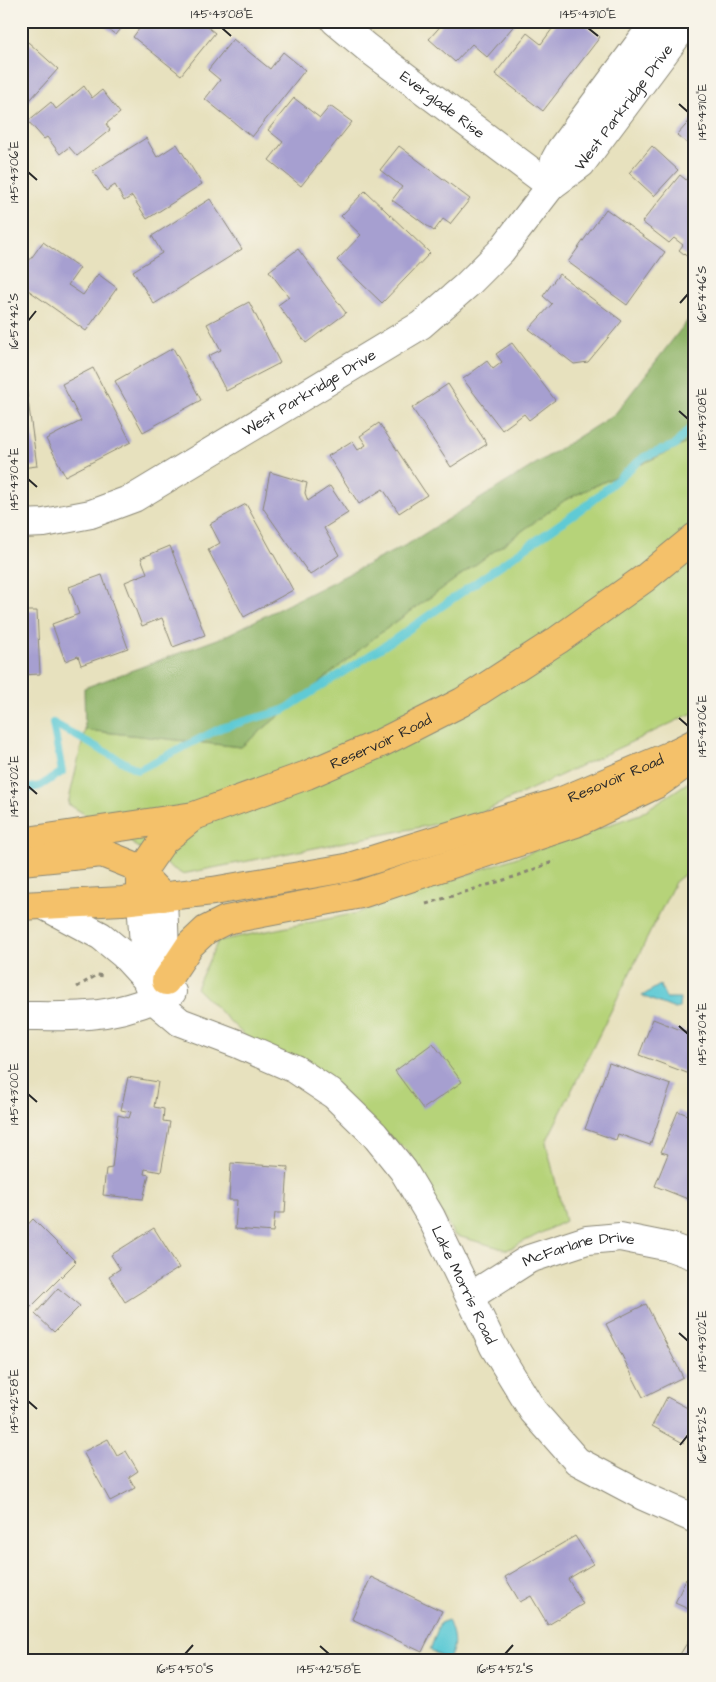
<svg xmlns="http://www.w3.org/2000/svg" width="716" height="1682" viewBox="0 0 716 1682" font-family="'Architects Daughter',sans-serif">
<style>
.green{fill:#b6d379;stroke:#707f52}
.forest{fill:#90b569;stroke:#5e704a}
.water{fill:#5ecad5;stroke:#447a80}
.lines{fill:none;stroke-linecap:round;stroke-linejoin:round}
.stream{stroke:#5ecad5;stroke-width:8}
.building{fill:#a69fd0}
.minor-casing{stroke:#898674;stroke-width:30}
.major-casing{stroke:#898674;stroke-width:30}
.path{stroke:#898674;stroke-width:3;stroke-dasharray:4 4;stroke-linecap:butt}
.minor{stroke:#fff;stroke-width:28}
.major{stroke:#f4c16a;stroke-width:28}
.ticks{fill:none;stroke:#2b2b2b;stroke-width:2}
.labels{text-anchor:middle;stroke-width:4.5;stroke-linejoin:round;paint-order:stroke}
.street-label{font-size:15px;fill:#2b2b2b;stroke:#f7f3e8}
.neatline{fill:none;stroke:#2b2b2b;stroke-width:2}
.ticks-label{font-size:12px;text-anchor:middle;fill:#2b2b2b}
</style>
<rect width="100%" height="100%" fill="#f7f3e8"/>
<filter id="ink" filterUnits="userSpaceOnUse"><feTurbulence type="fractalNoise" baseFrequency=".02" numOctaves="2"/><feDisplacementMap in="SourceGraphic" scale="10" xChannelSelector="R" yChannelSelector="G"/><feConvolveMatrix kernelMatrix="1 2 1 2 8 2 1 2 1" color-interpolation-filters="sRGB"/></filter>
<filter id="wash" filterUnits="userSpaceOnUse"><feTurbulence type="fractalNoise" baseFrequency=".0096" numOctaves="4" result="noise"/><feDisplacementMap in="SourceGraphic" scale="20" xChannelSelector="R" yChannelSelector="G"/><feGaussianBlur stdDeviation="1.12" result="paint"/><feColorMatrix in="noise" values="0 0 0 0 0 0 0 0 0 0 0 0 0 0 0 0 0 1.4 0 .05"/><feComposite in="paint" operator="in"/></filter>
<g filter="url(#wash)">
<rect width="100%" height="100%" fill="#e7e1be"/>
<path class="green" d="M695,439v273l-223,105 -290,57 -114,-70 17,-74 156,17 134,-110 190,-137z
M695,778v88l-20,16 -129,260 19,79 -58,29 -53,-15 -46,-84 -95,-76 -65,-36 -52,-51 22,-47 139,-28 283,-99z"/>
<path class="forest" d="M695,311v128l-130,61 -190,137 -134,110 -156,-17 -1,-42 139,-51 185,-93 207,-130z"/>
<path class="water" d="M660,985l6,13h14l-1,10 -4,1 -33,-13z
M448,1620c6,14 9,27 0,40l-18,-10 10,-27z"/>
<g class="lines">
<path class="stream" d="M53,723l85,47 83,-42 63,-18 111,-71 192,-134 57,-48 31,-12 20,-22
M21,790l19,-4 22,-14 -9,-49"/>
</g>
<g id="blocks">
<path class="building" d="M97,21h30l-11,14z
M145,21h38l5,4 3,-4h9l15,12 -34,42 -48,-38z
M445,21h73l-31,36 -15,-13 -17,18 -26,-23z
M558,21h6l5,4 3,-4h8l20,16 -57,74 -48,-37 32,-41 14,11z
M233,39l37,30 13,-17 22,18 -53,67 -47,-38 15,-19 -12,-10z
M28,42l30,27 -37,41v-60z
M84,86l8,12 10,-8 18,23 -14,11 4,6 -33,26 -8,-9 -9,7 -13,-17 -3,2 -16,-18 23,-19 5,7z
M294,98l26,20 10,-12 22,16 -51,64 -32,-26 14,-18 -15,-12z
M695,115v35l-18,-15z
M146,138l11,19 20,-13 25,40 -55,35 -15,-23 -8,5 -9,-16 -9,6 -13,-20z
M399,146l71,53 -20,25 -7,-5 -9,12 -42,-31 10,-13 -22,-17z
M652,146l26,24 -24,26 -25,-23z
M680,175l15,12v76l-16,-13 4,-5 -9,-7 -5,5 -27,-21z
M365,191l65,62 -48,50 -45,-43 24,-25 -20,-19z
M210,199l32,50 -88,55 -21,-33 29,-18 -10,-17z
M606,209l59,43 -38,53 -59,-43z
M43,242l37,26 -12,17 15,10 15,-21 19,14 -31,43 -65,-46v-13z
M298,249l48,64 -40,30 -28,-38 11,-8 -20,-26z
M559,274l63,47 -34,41 -14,2 -45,-35 23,-25 -9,-8z
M249,302l31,61 -54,28 -18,-35 13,-6 -14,-26z
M512,343l43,57 -26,20 -5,-6 -22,16 -39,-51 24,-18 6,8 9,-7 -6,-8z
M173,348l28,52 -58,32 -28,-51z
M93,368l38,74 -66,34 -19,-37 35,-18 -19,-37z
M448,384l39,60 -36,23 -39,-59z
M21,386h5l11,80 -16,2z
M379,423l48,72 -28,18 -16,-24 -24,15 -31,-48 24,-15 6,9 8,-5 -6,-9z
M270,472l37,11 -2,10 3,8 22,-15 18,27 -24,15 15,27 -29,20 -47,-67z
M246,504l47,86 -49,27 -36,-67 12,-7 -10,-19z
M170,546l35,89 -32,12 -11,-29 -20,8 -17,-44 22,-9 -6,-15z
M102,575l26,73 -47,17 -3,-9 -13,5 -13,-37 27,-10 -10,-27z
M21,611h16l3,63 -19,1z
M653,1019l38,15 4,-10v52l-56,-21z
M433,1043l29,39 -39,27 -28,-38z
M609,1063l62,22 -21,60 -32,-11 -2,6 -31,-11z
M128,1077l30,5 -4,25 10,2 -1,12 7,1 -9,50 -16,-3 -1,5 5,1 -6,24 -40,-4 3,-26 6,-1 6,-53 11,3 2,-6 -10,-2z
M678,1111l17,7v78l-2,5 -38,-15 13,-32 -7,-2z
M231,1163l57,4 -3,46h-10l-2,19 -38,-3 2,-29h-8z
M33,1219l43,43 -55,55v-85z
M154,1228l25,40 -54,34 -16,-26 11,-7 -9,-14z
M58,1288l22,18 -26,26 -19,-18z
M646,1304l37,73 -40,20 -37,-73z
M667,1397l28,15v9l-12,22 -31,-17z
M108,1439l9,17 9,-5 12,20 -9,6 6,11 -25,13 -27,-49z
M575,1536l18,28 -25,15 15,25 -35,21 -17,-29 -11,6 -15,-25z
M371,1577l71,34 -20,41 -70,-33z
M686,1579l9,4v29l-20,-9z
M695,1630v31h-19z"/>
</g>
</g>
<g filter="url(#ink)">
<use href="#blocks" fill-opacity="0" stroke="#898674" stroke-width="1"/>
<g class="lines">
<defs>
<g id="minor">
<path id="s1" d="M335,21l31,26 185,139"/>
<path d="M551,186l4,-26 6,-11 95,-128"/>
<path id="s2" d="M21,524l23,-1 47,-9 43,-16 287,-173 46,-40 34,-34 50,-65 30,-22 107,-143"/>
<path d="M163,897l3,84 6,11"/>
<path id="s3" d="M141,899l5,80 8,21 26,22 58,22 57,25 39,26 40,39 29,36 28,47 63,130 39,64 44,50 66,35 52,23"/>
<path d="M43,905l58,31 23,19 22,24"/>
<path d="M21,1016c22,0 45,1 67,-1 28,-2 57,-11 82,-23"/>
<path id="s4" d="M471,1296l58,-37 58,-19 33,-3 50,10 25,9"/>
</g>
<g id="major">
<path id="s5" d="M21,842l173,-26 113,-41 74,-32 81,-41 96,-62 87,-62 50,-41"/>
<path d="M21,861l81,-8 30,12 31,32"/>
<path d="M141,890v-17l22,-32 30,-24"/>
<path id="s6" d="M21,906l101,-5 91,-10 133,-23 216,-67 109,-46 24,-12"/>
<path d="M166,981l24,-36 16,-15 20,-10 135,-26 215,-71 81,-39 35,-25"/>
</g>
</defs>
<use href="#minor" class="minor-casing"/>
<use href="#major" class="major-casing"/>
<path class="path" d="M426,904l91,-28 38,-15
M77,987l20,-12 7,1"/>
<use href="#minor" class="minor"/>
<use href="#major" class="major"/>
</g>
</g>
<path class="ticks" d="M222,28l9,8M588,28l10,8M679,104l9,8M28,172l9,8M680,303l8,-9M28,321l8,-10M679,411l9,8M28,479l9,8M679,718l9,8M28,786l9,8M679,1026l9,8M28,1094l9,8M679,1333l9,8M28,1401l9,8M680,1445l8,-10M320,1646l9,8M185,1654l8,-9M505,1654l8,-9"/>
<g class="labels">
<g class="street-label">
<text dy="5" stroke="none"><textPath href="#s1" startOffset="136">Everglade Rise</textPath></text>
<text dy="5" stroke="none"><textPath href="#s2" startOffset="751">West Parkridge Drive</textPath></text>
<text dy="5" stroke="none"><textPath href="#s2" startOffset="321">West Parkridge Drive</textPath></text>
<text dy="5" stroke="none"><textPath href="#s5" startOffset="376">Reservoir Road</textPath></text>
<text dy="5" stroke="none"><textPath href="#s6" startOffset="612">Resovoir Road</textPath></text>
<text dy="5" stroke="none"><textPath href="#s4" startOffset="120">McFarlane Drive</textPath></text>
<text dy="5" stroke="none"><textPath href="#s3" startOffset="540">Lake Morris Road</textPath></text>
</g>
</g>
<rect width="716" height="1682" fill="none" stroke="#f7f3e8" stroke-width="55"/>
<rect x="28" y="28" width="660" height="1626" class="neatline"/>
<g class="ticks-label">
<text x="222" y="18">145°43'08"E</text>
<text x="588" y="18">145°43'10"E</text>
<text transform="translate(702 112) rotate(-90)" y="4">145°43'10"E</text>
<text transform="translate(14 172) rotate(-90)" y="4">145°43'06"E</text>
<text transform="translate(702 294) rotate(-90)" y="4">16°54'46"S</text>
<text transform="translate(14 321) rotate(-90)" y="4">16°54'42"S</text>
<text transform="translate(702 419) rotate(-90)" y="4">145°43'08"E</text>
<text transform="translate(14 479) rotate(-90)" y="4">145°43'04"E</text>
<text transform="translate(702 726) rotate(-90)" y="4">145°43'06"E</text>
<text transform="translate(14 786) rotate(-90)" y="4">145°43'02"E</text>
<text transform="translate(702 1034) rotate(-90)" y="4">145°43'04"E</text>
<text transform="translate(14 1094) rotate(-90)" y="4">145°43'00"E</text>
<text transform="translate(702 1341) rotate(-90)" y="4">145°43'02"E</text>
<text transform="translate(14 1401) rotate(-90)" y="4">145°42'58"E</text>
<text transform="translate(702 1435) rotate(-90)" y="4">16°54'52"S</text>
<text x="185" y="1673">16°54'50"S</text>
<text x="329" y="1673">145°42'58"E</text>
<text x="505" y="1673">16°54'52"S</text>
</g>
</svg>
